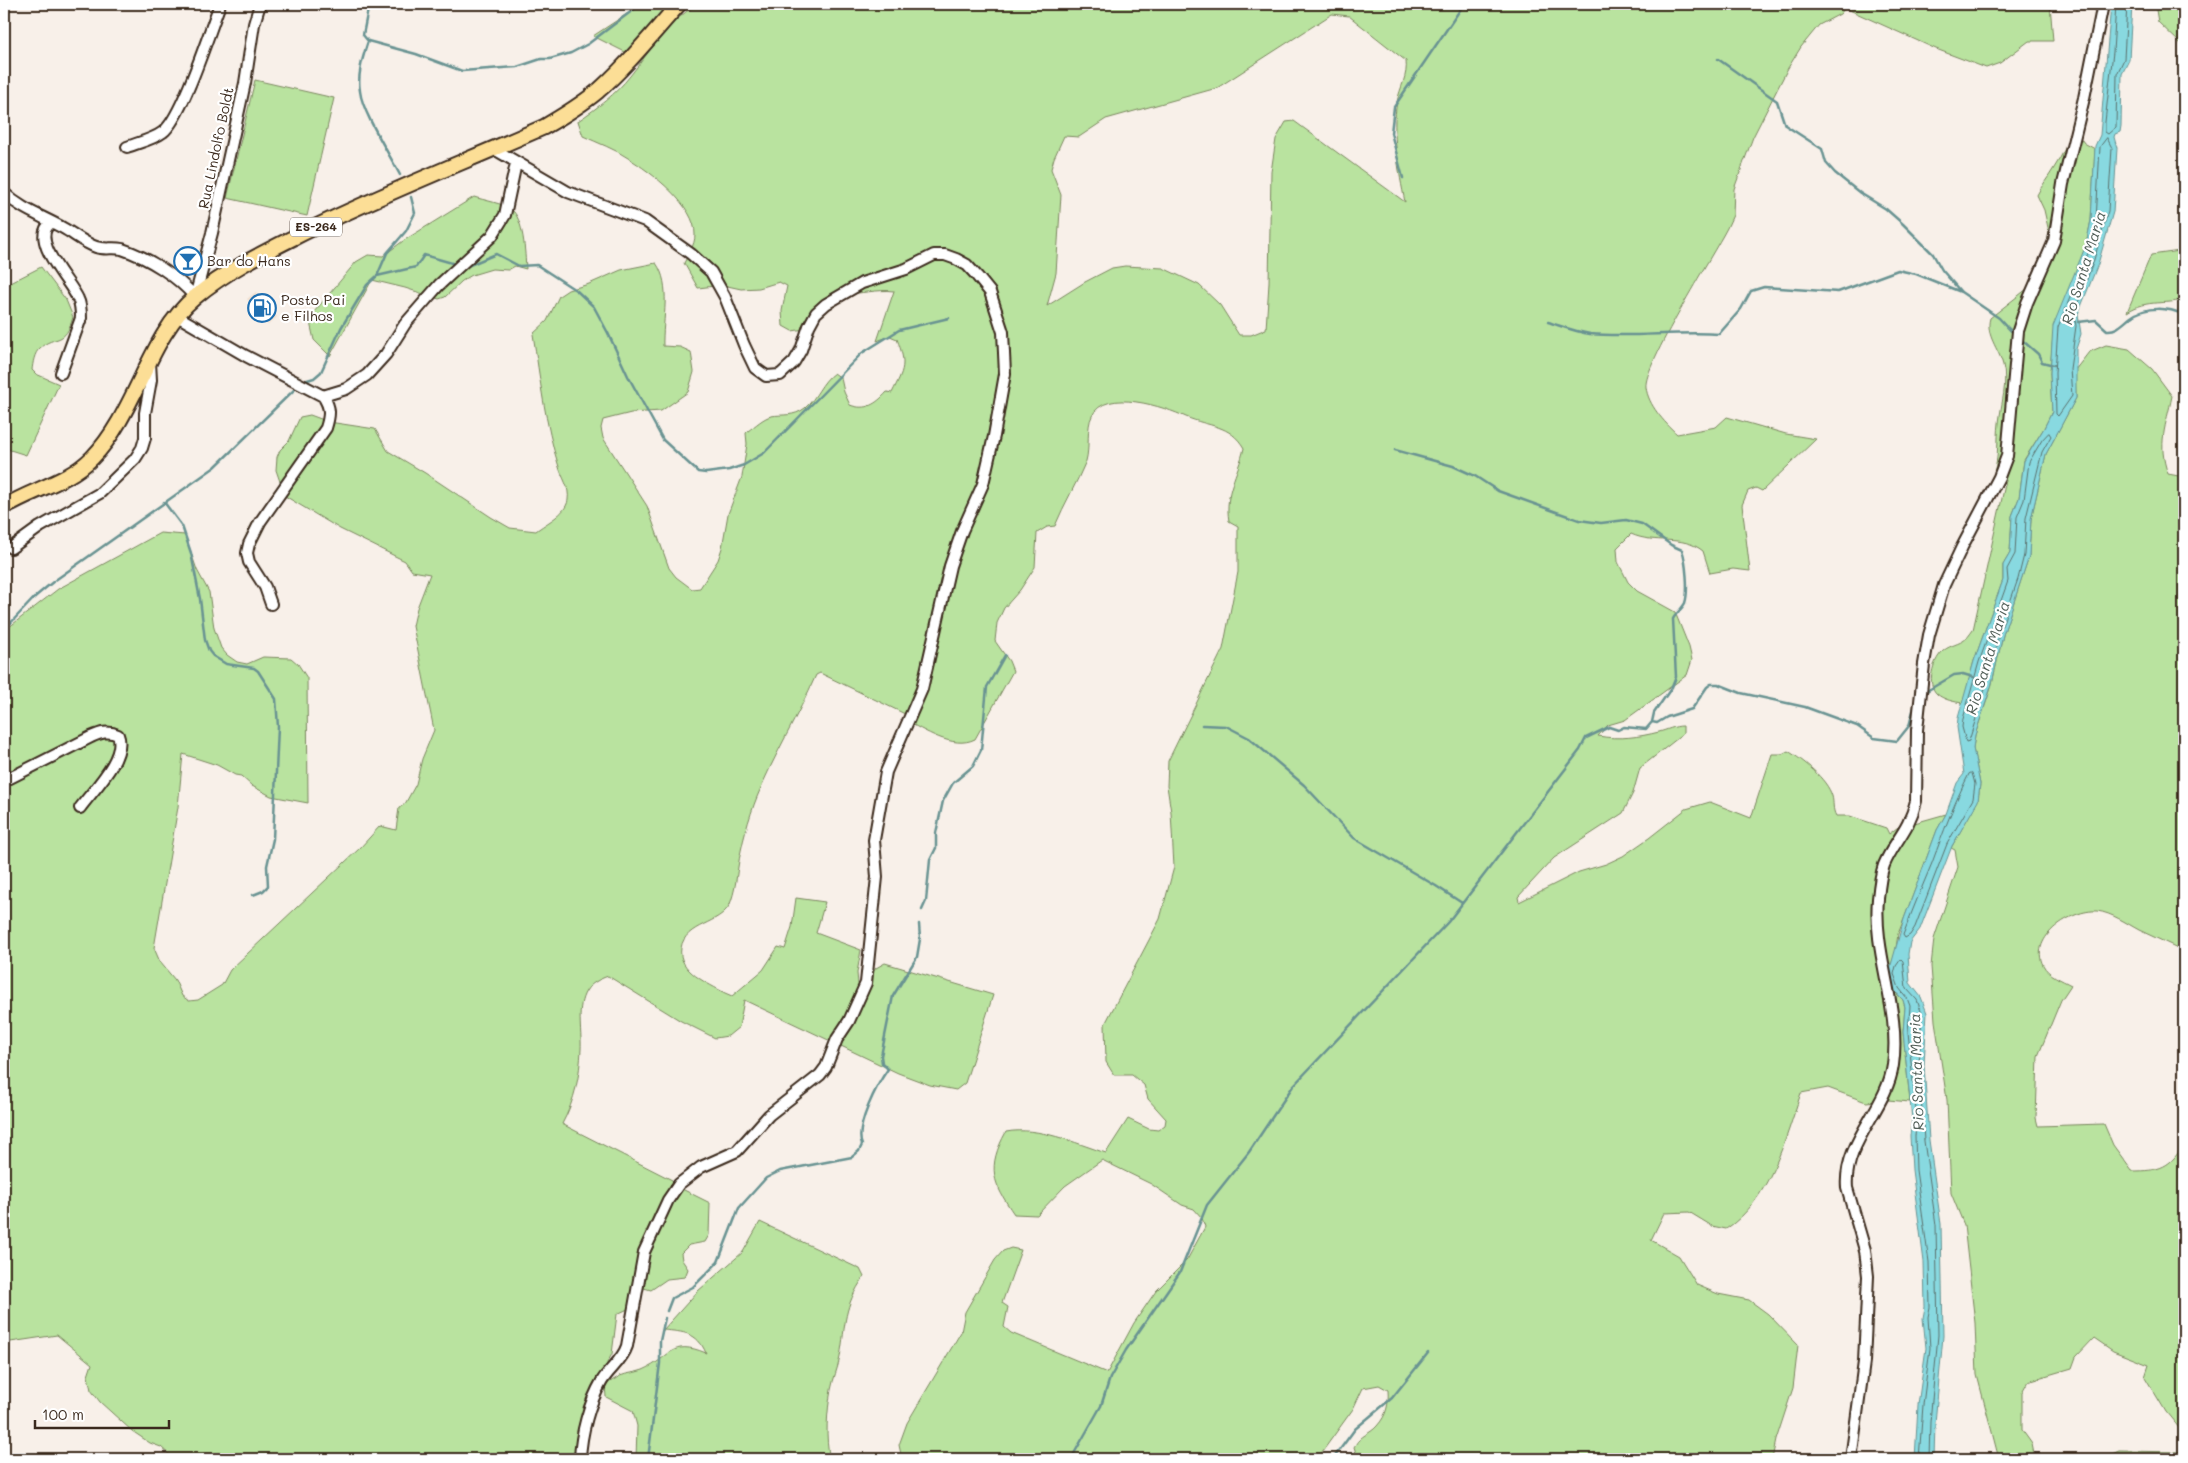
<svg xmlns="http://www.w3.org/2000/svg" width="2188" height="1463" viewBox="0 0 2188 1463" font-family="Mali,sans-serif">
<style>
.built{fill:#f0dece}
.green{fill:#b9e39f;stroke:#7a865e;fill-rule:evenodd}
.water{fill:#88d9e0;stroke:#699392}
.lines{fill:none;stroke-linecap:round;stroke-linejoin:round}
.shore{stroke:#5a706c;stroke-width:1}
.stream{stroke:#699392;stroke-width:2.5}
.minor-casing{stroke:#3b2a1e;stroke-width:14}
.major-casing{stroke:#3b2a1e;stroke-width:18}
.minor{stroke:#fff;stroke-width:10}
.major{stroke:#fcde96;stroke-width:14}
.labels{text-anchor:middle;stroke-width:4.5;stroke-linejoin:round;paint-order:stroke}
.shield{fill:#fff;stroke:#766a62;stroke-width:1}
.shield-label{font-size:12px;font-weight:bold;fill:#3b2a1e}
.street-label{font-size:14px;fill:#3b2a1e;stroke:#fff}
.poi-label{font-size:14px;fill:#3b2a1e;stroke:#fff;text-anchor:start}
.water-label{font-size:15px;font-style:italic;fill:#525f58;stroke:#fff}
</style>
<rect width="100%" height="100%" fill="#f8f0e9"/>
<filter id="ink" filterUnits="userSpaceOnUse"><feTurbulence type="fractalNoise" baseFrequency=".02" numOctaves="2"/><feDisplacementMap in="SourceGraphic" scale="10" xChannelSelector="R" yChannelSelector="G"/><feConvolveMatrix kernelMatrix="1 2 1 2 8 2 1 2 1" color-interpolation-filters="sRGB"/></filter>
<g filter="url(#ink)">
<path class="built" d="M256,292l21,25 -9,8 -21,-26z"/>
<path class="green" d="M642,4h33l-46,50 -36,-18z
M698,4h1352l3,37h-24l-29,22 -14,5 -50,-19 -91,-41 -5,6 -21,11 -18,22 -13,21 -35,69 -19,52 -1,26 -6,13c-14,27 -84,138 -81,159 2,18 18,35 31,47l39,-7 11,-10 59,17 30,5 -54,52 -6,-3 -8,3 -6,14 8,66 -17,-2 -23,4 -7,-22c-21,-17 -48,-6 -72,-17l-14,14 1,14 10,20 9,9 38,21 14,35 3,13 -5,15 -62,45 -17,5 -10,11c21,4 41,1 61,-4 8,-2 15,-6 24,-6v8l-43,34 -7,25 -10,20 -69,45 -36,39 1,5 60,-30 27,-8 17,-8 26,-18 37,-29 24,-7 41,16 21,-64h10l6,-3c15,9 39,28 44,45 2,7 0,13 4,20h14l36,12 3,6 21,-16 1,6 35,-10 -9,16 -33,89 -6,15 -3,21 -4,9 5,29 7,7 2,7 -2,25 7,70 -22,-2 -22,2 -38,-14 -27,5c-16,47 -31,107 -75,136l-14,-3 -23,-14 -25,1 -13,27 28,16 18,29 21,9 31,6 19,14 30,31 -5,43 -17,52 -4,19h-414l-4,-12c7,-13 15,-12 23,-21 10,-11 12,-22 11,-36l-9,-5 -16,3 -10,21 -36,50h-415l-3,-14 8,-22 54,-91 4,-20 30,-52 8,-9 8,-3 10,2 -19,53 6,4 -4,20 7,6 96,40 27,-50 22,-32 31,-31 18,-33 -3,-9 -8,-9 -12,-4 -31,-21 -49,-24 -37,26 -28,29 -23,-1c-21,-31 -28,-46 -8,-82 32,-6 69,11 100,21l22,-34 21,10 9,1 7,-5 1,-6 -18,-20 -4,-14 -12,-10h-18l-8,-13 -1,-38 55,-105 14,-52 -3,-55 -4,-26 1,-25 55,-112 15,-77v-46l-9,-5c-5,-29 9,-46 15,-73 -14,-24 -35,-21 -58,-31 -21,-10 -81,-30 -94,-1 -6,11 -2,32 -6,45 -9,22 -22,43 -31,65l-8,1 -10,6 -2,34 -15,23 -16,18 -7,15 -2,18 14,20 4,10 -38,68c-22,11 -51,-9 -71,-19l1,-6 -85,-41 -4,2c-18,41 -42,80 -59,122 -8,20 -16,49 -19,70 -2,13 -3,24 -8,37 -10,21 -45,19 -49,44 -4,23 28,36 44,45l7,3 31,-26 15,-23 7,2 7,-22 4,-29 29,4 -9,31 45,17 -4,23 1,11 6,1 12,-17 9,-5 108,32 -28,88 -9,7 -26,-5 -32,-12 -154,-73 -5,27 -11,9 -13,2 -34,-17 -73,-45c-8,3 -17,7 -22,15 -10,16 -4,40 -5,58 -1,26 -6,51 -19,75l112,57 10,9 26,13 -1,32 -4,7 -16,3 -8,8 1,7 6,9 -3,8 -18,2 -16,11 -7,-2 -8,4 -8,17 -11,5 -5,40 -5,9 -1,21c4,-2 9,-5 14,-8 7,-3 15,-3 23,-6 28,-12 27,-32 63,-17 -9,-21 -22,-21 -43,-23l35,-39 45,-39 17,-30 100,47 4,8c-21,30 -18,46 -24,80 -2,11 -7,22 -9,33 -4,22 -6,48 -1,69h-194l1,-33 -4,-15 -27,-14 -1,-12 -6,7 -25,67h-400l-13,-12 -11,-4 -18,-12 -32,-29 -9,-12 -3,-14 4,-12 -35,-29 -53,8v-712l54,-42 102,-56 25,2 12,35 12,22 5,36 7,20 6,7 10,7 10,2 16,-7 28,1 7,6 9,14 1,125 -37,-7 -19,-10 -11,-10 -6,-1 -18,-10 -34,-11 -5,53 -24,141 6,14 15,18 7,16 7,5 9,-1 24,-15 8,-15 130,-122 20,-22 16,4 3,-22 6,-4 11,-20 6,-25 12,-29 -21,-104 4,-18 13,-34 -18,-3 -7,-10 -65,-32 -55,-33 -9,-26 1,-13 3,-7 9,-9 11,-24 10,-2 19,7 46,7 13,22 37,22 66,44 19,11 26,3c10,-8 30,-17 32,-31 2,-13 -6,-22 -9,-33 -14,-43 -19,-89 -26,-133l14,-13 12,-25 9,-6 21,-6 32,-14 35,-7c16,22 6,57 7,83l17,1 11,5 3,20 -6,20 -27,19 -30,2 -28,7 -2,8 2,10 44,68 22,62 7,9 16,12 8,-1 18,-28 4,-12 6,-34 14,-37 5,-33 -1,-11 2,-2c7,-5 15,-13 23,-15 12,-2 23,1 34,-8 12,-10 16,-26 29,-35l7,5 3,14 6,13c16,6 26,-1 37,-13l5,1c12,-24 15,-28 5,-54l-7,-3 -13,5 17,-50c-16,-2 -34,3 -51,3l-38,35 -13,2 -9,-5 -1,-15 5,-25 -8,-4 -20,6 -18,1 -18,-4 -25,3 -14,-25c4,-8 11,-18 11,-28 1,-29 -44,-63 -67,-77 -13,-9 -30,-15 -45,-22l-5,-15c19,-13 38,-27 52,-45 21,-26 38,-55 68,-72zM1332,14l17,2 57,45c2,15 -6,26 -9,41 -6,29 2,71 8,100l-111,-81 -8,1 -10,17 -5,33 -2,111 -3,46 -15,6h-12l-19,-30 -21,-20 -36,-17 -38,-2 -13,2 -27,14 -38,24 9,-33 5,-78 -10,-26 3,-11 10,-22 15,1 27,-18 111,-31z
M2155,4h29v48l-3,-8 -23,-22z
M255,80l79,18 -27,118 -80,-18z
M2074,129l10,14 11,6 -4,71 -5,25 -33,89 -3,39 2,39 -8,16 -20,32 -5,38 -7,18 -2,37 -7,12v15l-29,81 -11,42c-8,-1 -19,-3 -26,-9 -11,-10 -4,-33 5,-42 6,-6 14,-7 21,-11 4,-2 7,-7 10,-11l33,-150 -12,-8c5,-16 3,-32 5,-49 2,-19 9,-40 4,-58 -4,-16 -18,-30 -13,-47l42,-33 14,-33 3,-20 -5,-22 -7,-15c5,-10 11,-17 17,-27 8,-12 14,-26 20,-39z
M474,197c9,3 31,7 37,12 13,10 14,44 15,60l-11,-3 -7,4 -16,-1 -20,6 -10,6 -17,16 -6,2 -34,-11 -33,-8 -42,76 -16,-16 -5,-22 47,-56 12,-7 15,1 20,-15z
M2180,251h4v48c-19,7 -35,-1 -57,13l24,-57z
M41,267l25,33 7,17c-8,30 -18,17 -33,31 -6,5 -7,15 -8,22l4,4 23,10 -33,71 -22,-7v-162z
M2106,345l23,4 23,20 20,27c-6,30 -15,47 -4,78l16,3v474c-15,-7 -30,-14 -45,-21 -13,-7 -27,-17 -42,-19 -25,-2 -68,26 -54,54 5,10 19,15 28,20l-10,15 -23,56 -2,62 2,8 66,-2 9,21 19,26c27,0 39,-3 52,-28v291l-18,-22 -21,-35 4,-12 -36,-14 -19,-13 -18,19 -4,11 -44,13 -6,11v38l10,14 3,15h-36l-22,-84 -2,-52 -11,-98 -13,-32 -4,-93 -12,-79 -4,-55 3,-27 24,-72 -3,-17 -4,-2 27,-48 2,-16 -7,-36 2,-13 16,-47 12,-53 26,-79 2,-37 15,-65 30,-56 -1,-28 14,-18z
M2119,1451l65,1v7h-84z"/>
<path class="water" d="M2111,4h21l-3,56 -7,14 -1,52 -1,6 -5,2 -1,3 3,11 -4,64 -15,52 -20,50 3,20 -5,15v49l-30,56 -15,65 -2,37 -26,79 -12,52 -16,48 -2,13 7,36 -2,17 -26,45 -32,83 -10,13 -2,12 2,29 11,14 6,16 -3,52 5,75 12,84 2,112 -8,87 -1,36h-19l3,-54 8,-57 -3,-30 2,-11 -1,-45 -12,-92 -2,-34 2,-16 -9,-88 2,-25 -2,-7 -9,-10 -5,-18 15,-53 33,-89 9,-16 11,-31 7,-9 -7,-47 1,-9 16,-57 29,-81v-15l7,-12 2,-37 7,-18 5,-37 20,-33 8,-16 -2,-39 3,-47 33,-81 5,-25 4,-74 5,-11z"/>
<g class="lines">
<path class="shore" d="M2116,4l-3,48 -8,70v10l3,2 8,-7 1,-53 7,-15 3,-55
M2107,138l5,10 -4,63 -15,52 -19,50 2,13 -6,43 2,27 -14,20 -2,-2 -1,-41 3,-46 33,-81 5,-25 4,-74z
M2049,433l2,3 -9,16 -16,66 -2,37 -6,24 -19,55 -13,52 -17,55 -3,1 -4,-15 1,-8 16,-57 29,-81 -1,-12 8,-15 2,-37 7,-17 5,-38 13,-22z
M1972,773l3,11 -2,15 -26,45 -32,83 -5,8 -5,3 -2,-3c9,-24 19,-48 29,-72 11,-30 22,-60 37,-89z
M1919,1459l4,-54 7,-57 -2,-31 2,-10 -1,-45 -13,-92 -1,-34 2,-16 -9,-88 2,-26 -3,-8 -8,-10 -5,-14 2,-8 5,-7 2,2 3,27 11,12 5,14 -3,51 5,76 12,84 2,110 -8,87 -1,37"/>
<path class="stream" d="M369,4l-6,31 5,6 48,13 46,17 55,-4 24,-8h9l21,-6 17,-9 53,-40
M368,41c-5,16 -11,33 -8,50 2,21 30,64 40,84
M1718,59l59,42 8,24 37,24 4,14 9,10 25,20 26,16 17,15 30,30 9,16 19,22 38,26 12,13
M1403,178l-12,-45 3,-26 70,-103
M465,267l31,-13 23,12 18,-1 40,26 17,16 14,26 20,43 35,64 35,32 8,1 23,-3 15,-5 20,-12 98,-100 37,-23 50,-12
M377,276l39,-9 8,-12 28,8
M1548,322c13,4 28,10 42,12 43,4 85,-3 129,0l22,-25 10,-18 13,-4 74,5 60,-22 18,4 45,18
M2078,322l18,-2 11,10c10,1 16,-7 24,-13 15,-11 37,-10 53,-2
M2023,341l15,13 4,8 12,3
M304,381l10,-3 7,-6 20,-44 26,-43 10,-9 10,-23 19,-22 9,-18 -4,-16
M164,502l18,24 9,27 9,46 5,41 4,11 4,5 13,8 28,4 4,3 18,28 2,28 -5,112 -6,27 1,20 -5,5 -10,4
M4,630l32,-34 18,-15 161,-114 82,-80
M1925,692l29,-17 9,-1 10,3
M1652,722l5,1 10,-6 25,-8 15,-22 4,-3h7l23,9 64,14 52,19 17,12 23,3 12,-15 6,-23
M1202,725l24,1 23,12 55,47 50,53 82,48 26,17
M922,910l4,-9 4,-41 6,-12v-15l7,-32 10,-18 20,-17 8,-16 6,-63 18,-32
M667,1311l5,-13 21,-11 25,-25 21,-54 27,-30 14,-7 72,-14 7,-6 3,-6c-8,-17 16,-62 26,-76l-6,-6 -1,-7 12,-60 24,-39 3,-18 -1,-15
M648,1459l12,-96v-22l5,-23
M1071,1459l30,-53 9,-28 16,-28 54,-78 27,-67 42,-53 44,-66 155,-164 132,-172 6,-12 23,-11 9,3 6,-3 22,2 6,-7 2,-9 18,-26 4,-10 -3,-58c3,-6 9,-10 12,-16 4,-12 1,-42 -3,-53l-11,-5 -29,-21 -16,-4 -25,3 -22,-3 -81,-29 -23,-15 -22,-10 -58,-16
M1333,1459l22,-30 37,-31 36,-45"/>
<defs>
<path id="minor" d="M127,147c11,-4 27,-8 36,-15 19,-14 47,-102 57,-128
M494,149l74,43 77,29 46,33 20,18 14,25 19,48 11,23 11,8 14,-1 14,-13 7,-12 8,-24 7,-13 10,-9 36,-21 44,-14 28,-14h11l11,4 11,6 10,11 13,16 13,40 2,42 -11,62 -11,48 -21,47 -12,35 -28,123 -36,83 -12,68 3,37 -11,106 -17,38 -12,18 -11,28 -6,8 -51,40 -32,36 -36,16 -22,17 -11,16 -24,52 -17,94c-5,15 -17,22 -25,35 -13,22 -21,53 -22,78
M4,193c18,17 38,23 59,35 11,6 21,15 33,19 9,3 17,0 26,2 27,9 55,27 73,48
M51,223c-23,16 20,59 27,76 3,6 3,12 3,19l-20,55
M195,297l17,-64 33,-150 9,-59 6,-20
M177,316l69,40 77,40c8,12 7,19 3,32l-66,94 -11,22 -2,9 2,9 16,25 6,17
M323,396l23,-7 21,-14 19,-21 19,-30 34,-39 53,-49 13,-21 11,-52
M11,548l29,-21 60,-34 35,-34 7,-11 3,-10v-25l6,-33 -1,-18
M4,781l87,-44c9,-4 17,-7 27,-2 9,22 -25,55 -38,73
M1851,1459l13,-97 4,-86 -3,-26 -18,-62c-4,-46 40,-79 46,-123 8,-56 -20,-110 -15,-166 1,-11 2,-23 6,-34 10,-24 25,-34 32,-64l1,-71 7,-66 5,-29 15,-50 18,-38 37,-70 8,-21 11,-125 9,-28 27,-62 9,-57 21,-86 19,-94"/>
<path id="major" d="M4,507c29,-18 63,-24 88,-49 45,-46 56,-122 103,-161 31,-26 68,-44 104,-62 80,-40 163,-72 245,-108 19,-11 37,-22 54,-36 30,-26 55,-58 81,-87"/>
</defs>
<use href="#minor" class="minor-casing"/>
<use href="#major" class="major-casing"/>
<use href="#minor" class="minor"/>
<use href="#major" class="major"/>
</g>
</g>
<defs>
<symbol id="bar-ring" viewBox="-11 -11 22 22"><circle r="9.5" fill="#fff" stroke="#1f6fb2" stroke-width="1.5"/><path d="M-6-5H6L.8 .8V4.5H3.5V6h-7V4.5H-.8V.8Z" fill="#1f6fb2"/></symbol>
<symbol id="fuel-ring" viewBox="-11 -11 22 22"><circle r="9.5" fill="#fff" stroke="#1f6fb2" stroke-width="1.5"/><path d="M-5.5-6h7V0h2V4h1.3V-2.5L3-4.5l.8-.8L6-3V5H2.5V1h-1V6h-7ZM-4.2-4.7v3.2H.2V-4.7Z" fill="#1f6fb2"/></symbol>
</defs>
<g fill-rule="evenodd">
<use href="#bar-ring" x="172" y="245" width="32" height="32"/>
<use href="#fuel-ring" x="246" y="292" width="32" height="32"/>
</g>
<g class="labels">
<rect class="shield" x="290" y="217.5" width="52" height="19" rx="4"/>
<g class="shield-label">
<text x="316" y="231">ES-264</text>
</g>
<g class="street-label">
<text transform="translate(216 148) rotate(-78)" y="5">Rua Lindolfo Boldt</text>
</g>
<g class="poi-label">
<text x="207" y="266">Bar do Hans</text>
<text x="281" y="305">Posto Pai<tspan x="281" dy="16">e Filhos</tspan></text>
</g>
<g class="water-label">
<text transform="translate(2084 268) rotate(-73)" y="5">Rio Santa Maria</text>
<text transform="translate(1988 658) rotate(-73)" y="5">Rio Santa Maria</text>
<text transform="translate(1917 1072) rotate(-92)" y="5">Rio Santa Maria</text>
</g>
</g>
<rect width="2188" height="1463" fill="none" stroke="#fff" stroke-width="20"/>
<rect x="10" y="10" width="2168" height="1443" fill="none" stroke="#3b2a1e" stroke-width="2" filter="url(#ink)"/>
<path d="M35 1420v8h134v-8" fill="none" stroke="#3b2a1e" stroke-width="2.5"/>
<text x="42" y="1420" font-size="15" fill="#3b2a1e" stroke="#ffffff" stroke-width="4" paint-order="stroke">100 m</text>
</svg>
